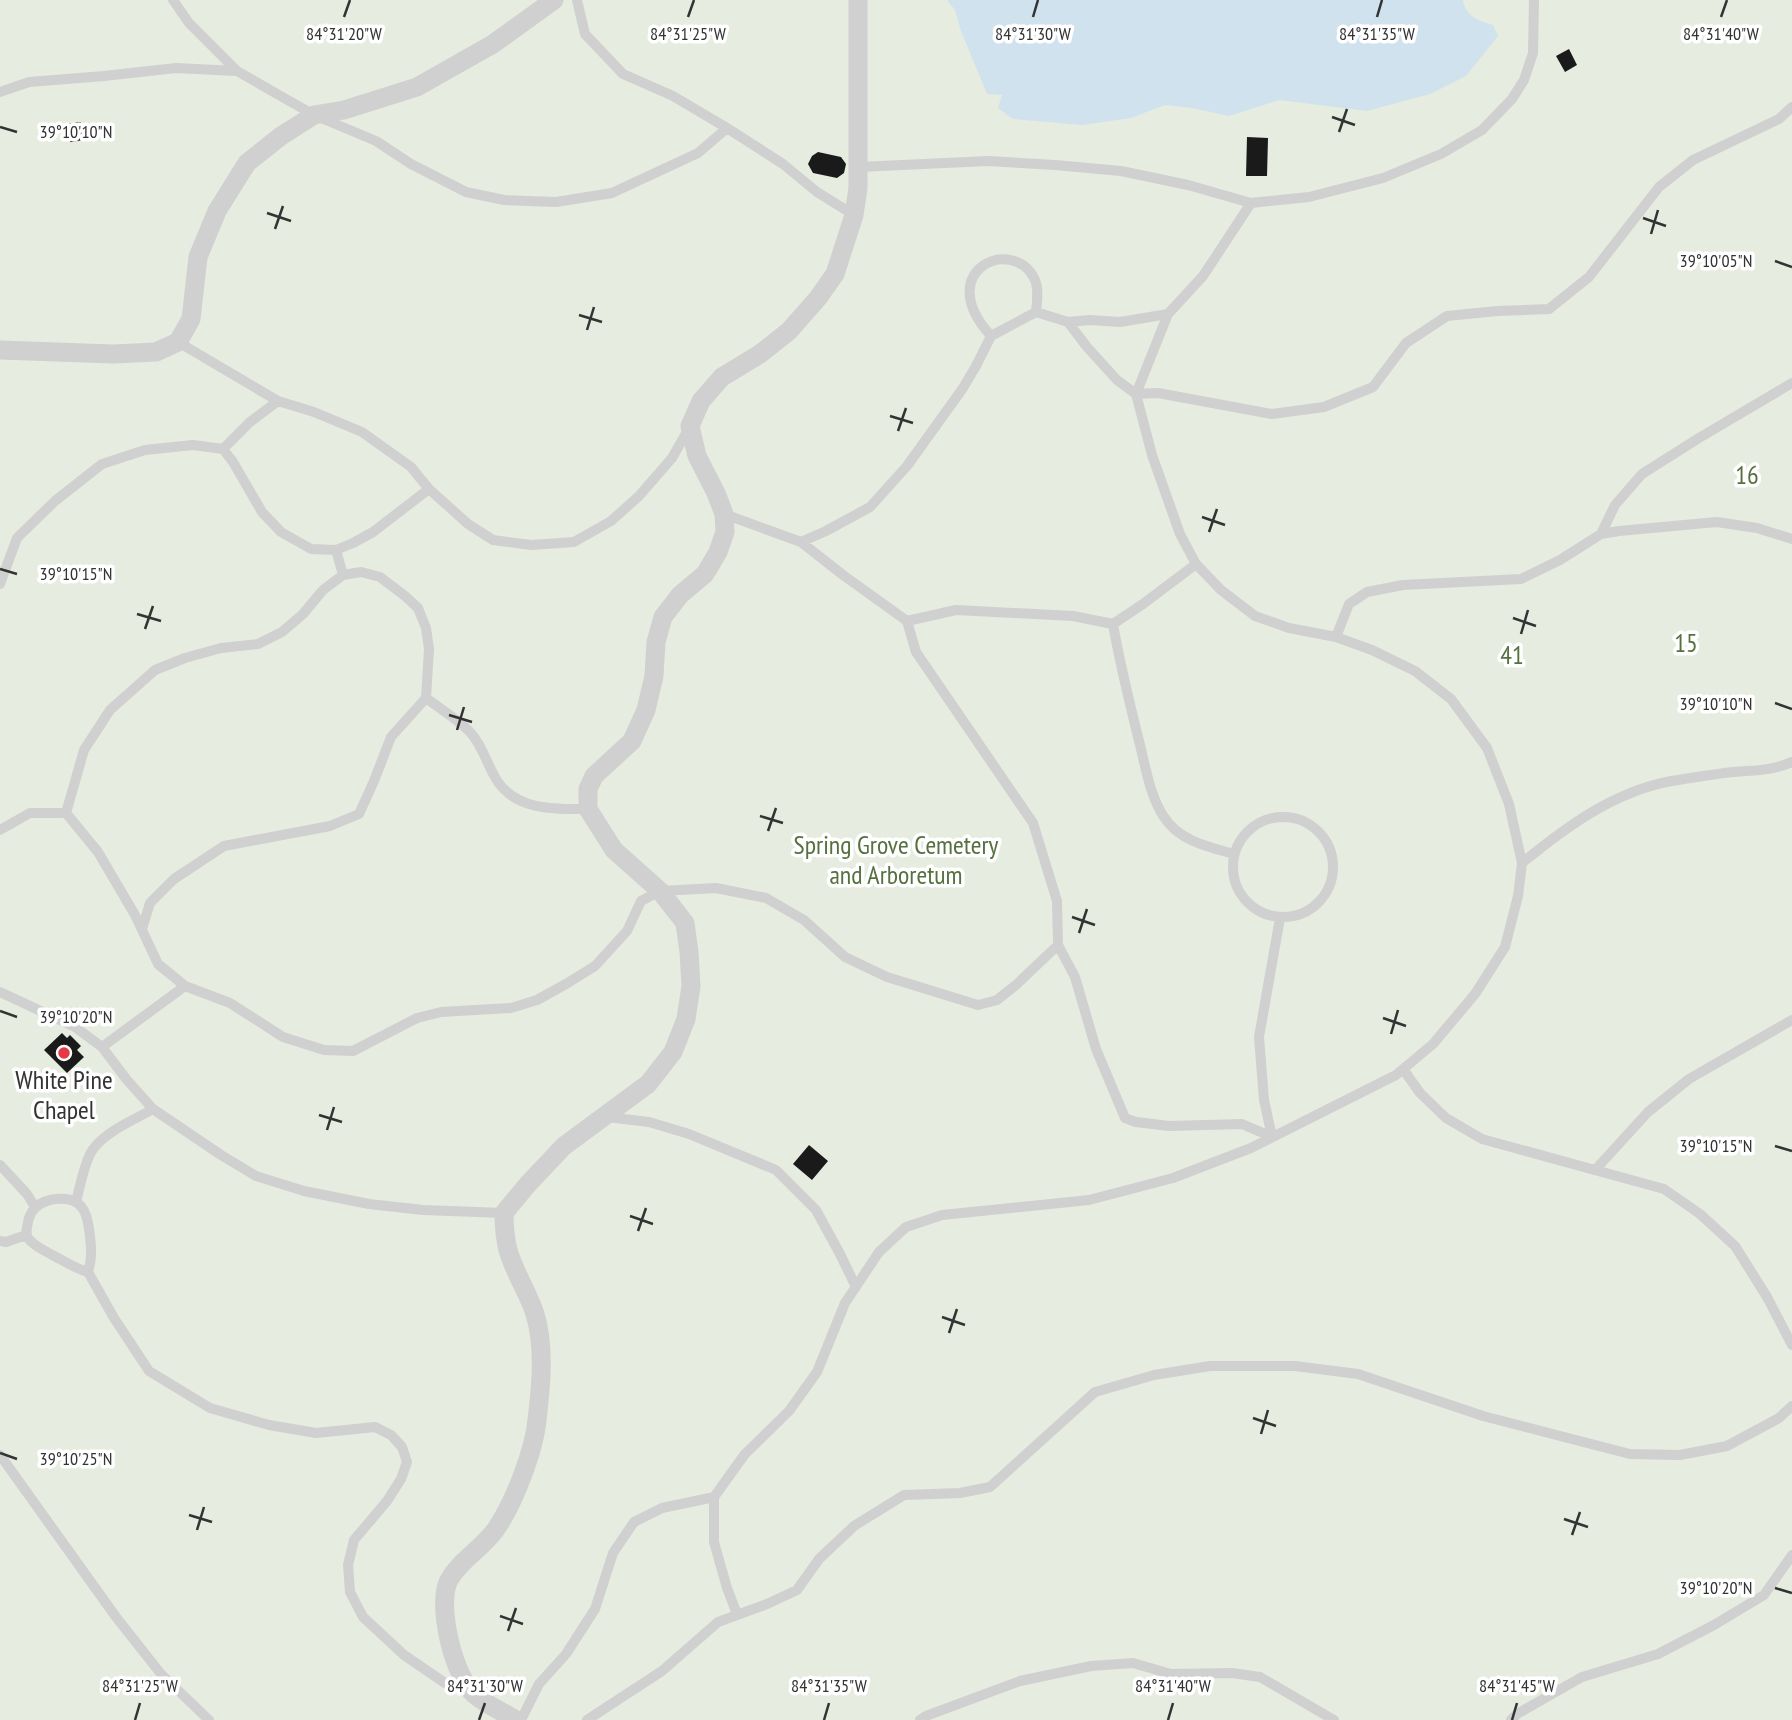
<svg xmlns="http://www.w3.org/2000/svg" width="1792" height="1720" viewBox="0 0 1792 1720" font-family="'PT Sans Narrow',sans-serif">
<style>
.green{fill:#e6ecdf}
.water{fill:#cfe2ee}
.building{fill:#1a1a1a}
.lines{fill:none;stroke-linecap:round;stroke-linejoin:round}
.service{stroke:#d0d0d0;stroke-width:10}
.minor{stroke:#d0d0d0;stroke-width:19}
.ticks{fill:none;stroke:#333;stroke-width:2.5}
.poi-dot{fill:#e63946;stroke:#fff;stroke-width:2.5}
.labels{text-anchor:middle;stroke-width:7;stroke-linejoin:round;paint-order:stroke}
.park-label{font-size:26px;fill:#56703f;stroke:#fff}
.poi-label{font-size:26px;fill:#333;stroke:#fff}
.ticks-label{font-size:18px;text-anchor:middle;fill:#333;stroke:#fff;stroke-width:7;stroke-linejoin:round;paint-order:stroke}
</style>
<rect width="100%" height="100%" fill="#fff"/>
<path class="green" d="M0,0h1792v1720h-1792z"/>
<path class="water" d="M947,0h516c2,16 16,21 30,25l5,11 -32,40 -36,18 -63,17 -88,-11 -50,16 -37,-8 -27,-3 -34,13 -49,7 -69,-6 -15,-11 4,-13 -15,-1 -26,-63 -6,-21z"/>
<path class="building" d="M1569,49l8,16 -12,7 -9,-16z
M81,122l3,18 -14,2 -3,-18z
M1247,137l21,1 -1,38h-21z
M818,152l23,5 5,7 -2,9 -7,5 -24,-5 -5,-9 4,-8z
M62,1033l5,5 3,-3 11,11 -4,4 7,7 -17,16 -23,-23z
M809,1145l19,16 -16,19 -19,-16z"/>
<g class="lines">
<path class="service" d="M173,0l16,23 48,48 77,44 62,26 35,23 55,28 38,8 52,2 56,-9 86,-40 29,-25
M577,0l8,34 38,40 50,22 54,32 56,36 34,28 37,23
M0,92l29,-10 75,-6 72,-8 61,3
M859,167l129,-6 67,4 66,6 67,14 63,18 58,-6 74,-19 58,-24 41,-24 30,-31 12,-19 9,-27 1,-53
M1068,322l22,-2 30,2 48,-8
M991,336c-60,-66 23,-102 44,-56 4,10 2,22 1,32
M178,342l100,59 36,11 48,20 49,35 18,22 39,35 25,16 38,5 43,-3 37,-21 28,-25 33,-38 16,-28
M223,449l27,-27 28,-21
M724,514l77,28 42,33 64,46 9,31 117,171 24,78 1,44 17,32 21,72 29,69 11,4 33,4 73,-2 30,13
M1601,534l18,-3 98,-9 40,6 35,11
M801,542l25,-11 44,-24 37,-41 56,-78 13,-22 15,-30 45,-24 32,10 19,25 30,33 19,14 22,-1 114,21 52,-7 49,-20 33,-44 41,-27 50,-5 52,-2 40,-32 70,-90 34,-27 86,-41 13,-12
M0,584l17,-46 38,-37 47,-37 43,-14 48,-5 30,4 10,13 29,50 19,20 30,17 25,1 17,-7 20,-11 56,-43
M907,621l49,-11 117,6 40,8 30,-20 53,-40
M1113,624c7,41 17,81 27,121 6,24 10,51 24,72 15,24 45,30 70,37
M1336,637l13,-33 18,-12 36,-7 118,-6 39,-19 41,-26 14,-29 27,-31 57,-36 93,-55
M426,698c13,10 30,20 43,33 14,14 18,35 29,51 20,29 59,27 90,27
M66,813l32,39 37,63 23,49 27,22 45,17 53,34 41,13 29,1 64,-33 24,-6 70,-4 26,-8 29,-16 29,-18 32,-35 14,-30 19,-10 56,-3 50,10 38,22 41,37 42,20 91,28 19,-5 19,-15 42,-40
M66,813l18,-63 26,-40 45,-40 30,-12 36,-10 37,-4 24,-12 21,-18 20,-24 20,-15
M1233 867a50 50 0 1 1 100 0a50 50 0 1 1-100 0Z
M0,830l30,-17h36
M1522,863c44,-36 91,-71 149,-82 21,-3 42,-7 63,-9 23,-2 36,-1 58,-10
M142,929l8,-26 24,-24 50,-33 106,-20 29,-12 15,-33 17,-44 35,-39 3,-49 -3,-21 -8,-20 -13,-12 -25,-19 -19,-5 -18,3 -7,-25
M0,992l75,35 27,20 25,33 26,29 68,46 35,21 48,15 65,13 54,6 81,3
M102,1047l83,-61
M1403,1069l17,24 26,25 36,21 182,50 36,25 35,32 32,51 25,48
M607,1117l42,5 40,12 87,36 40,40 24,44 16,33
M1272,1137l-8,-37 -5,-63 21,-119
M0,1165l27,29 8,13
M1596,1169l52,-57 41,-33 103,-59
M76,1202c4,-16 7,-33 14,-48 11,-21 44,-34 63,-45
M0,1241l6,1 20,-7
M88,1272c-12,-3 -22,-10 -34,-16 -8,-5 -21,-10 -26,-18 -3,-5 -1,-10 0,-16 1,-5 3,-10 7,-14 11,-11 39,-14 48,1 4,6 5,13 6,20 2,15 4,28 -1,43l26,46 35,53 61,37 59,17 47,8 59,-6 16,8 11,12 5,15 -6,17 -14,22 -33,39 -6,25 2,27 13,25 41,38 41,28 23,9
M0,1455l116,162 45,57 48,46
M737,1614l-10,-26 -13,-46v-45l31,-43 44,-43 28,-39 28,-69 34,-51 27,-25 36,-12 147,-15 84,-22 78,-30 145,-73 37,-31 42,-50 30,-47 13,-51 4,-33 -13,-59 -22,-56 -36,-49 -36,-28 -43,-21 -36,-13 -47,-9 -34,-12 -34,-26 -25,-26 -16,-30 -28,-79 -16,-61 32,-80 35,-38 48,-73
M521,1720l18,-36 27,-30 29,-45 18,-56 21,-31 28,-14 52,-11
M587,1720l75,-49 56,-49 49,-18 30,-14 22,-31 35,-33 50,-31 56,-2 30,-6 105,-95 59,-17 56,-9h85l63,8 125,42 147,38 50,1 47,-9 52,-28 13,-12
M920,1720l6,-4 94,-35 71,-15 42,-3 38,11 61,-1 28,4 74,43
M1511,1720l6,-6 65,-37 76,-23 56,-29 50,-30 28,-40"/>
<path class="minor" d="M0,350l113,4 43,-2 22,-10 13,-23 7,-62 19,-46 30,-48 34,-27 33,-21 30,-5 73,-23 76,-43 61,-44
M516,1720c-13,-8 -29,-15 -41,-25 -21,-17 -39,-91 -26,-115 11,-20 34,-32 47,-51 18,-26 38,-78 41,-109 4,-34 8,-73 -2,-106 -7,-22 -21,-42 -27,-64 -3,-12 -4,-24 -4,-37l24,-29 36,-38 84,-62 25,-32 13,-33 5,-33 -2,-34 -4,-29 -25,-32 -46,-41 -26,-41v-20l6,-13 38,-35 14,-31 8,-34 2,-34 7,-25 17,-22 25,-21 13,-22 7,-20 -1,-18 -8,-21 -19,-37 -7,-30 11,-25 21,-24 38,-23 29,-23 29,-33 17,-24 19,-59 4,-27v-188"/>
</g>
<path class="ticks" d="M344,17l6,-17M688,17l6,-17M1033,17l5,-17M1377,17l5,-17M1721,17l6,-17M1332,117l23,8M0,127l17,5M1339,132l8,-23M267,213l24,8M1643,218l23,8M275,229l8,-23M1651,234l7,-24M1775,261l17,6M579,315l23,7M587,330l7,-23M890,416l23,7M898,431l8,-23M1202,517l23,8M1209,532l8,-23M0,569l17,5M137,614l24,7M1513,618l23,8M145,629l8,-23M1521,634l7,-24M1775,703l17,6M449,715l23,7M457,730l7,-23M760,816l23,7M768,831l8,-23M1072,917l23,8M1079,933l8,-24M0,1011l17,6M1383,1018l23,8M1391,1034l7,-24M319,1115l23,7M327,1130l7,-23M1775,1146l17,5M630,1216l23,8M638,1231l8,-23M942,1317l23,8M949,1333l8,-24M1253,1418l23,8M1261,1434l7,-24M0,1453l17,6M189,1515l23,7M1564,1519l24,8M197,1530l7,-23M1572,1535l8,-23M1775,1588l17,5M500,1616l23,8M508,1631l8,-23M135,1720l5,-17M479,1720l6,-17M824,1720l5,-17M1168,1720l5,-17M1512,1720l5,-17"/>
<circle class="poi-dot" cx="64" cy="1053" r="7"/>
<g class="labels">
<g class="park-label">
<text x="1747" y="484">16</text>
<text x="1686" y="652">15</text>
<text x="1512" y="664">41</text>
<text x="896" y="854">Spring Grove Cemetery<tspan x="896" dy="30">and Arboretum</tspan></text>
</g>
<g class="poi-label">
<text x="64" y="1089">White Pine<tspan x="64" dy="30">Chapel</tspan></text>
</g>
</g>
<g class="ticks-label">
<text x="344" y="40">84°31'20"W</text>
<text x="688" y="40">84°31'25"W</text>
<text x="1033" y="40">84°31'30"W</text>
<text x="1377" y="40">84°31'35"W</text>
<text x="1721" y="40">84°31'40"W</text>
<text x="76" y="138">39°10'10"N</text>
<text x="1716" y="267">39°10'05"N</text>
<text x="76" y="580">39°10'15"N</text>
<text x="1716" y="710">39°10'10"N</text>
<text x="76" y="1023">39°10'20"N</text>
<text x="1716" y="1152">39°10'15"N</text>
<text x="76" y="1465">39°10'25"N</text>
<text x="1716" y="1594">39°10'20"N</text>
<text x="140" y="1692">84°31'25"W</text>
<text x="485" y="1692">84°31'30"W</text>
<text x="829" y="1692">84°31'35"W</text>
<text x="1173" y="1692">84°31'40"W</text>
<text x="1517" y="1692">84°31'45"W</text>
</g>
</svg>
